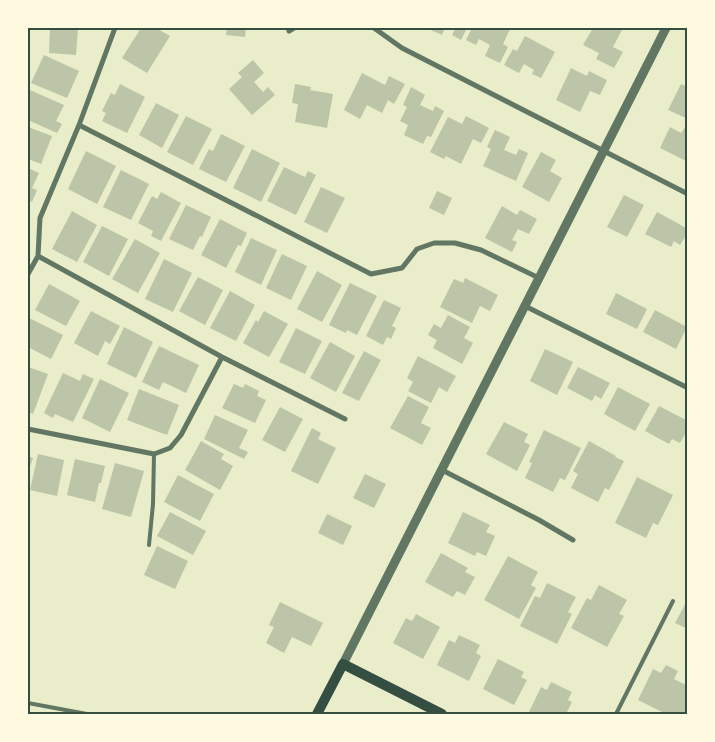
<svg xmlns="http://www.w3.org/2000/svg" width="715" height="742" viewBox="0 0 715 742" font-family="'Exo 2',sans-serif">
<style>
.building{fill:#bcc5a7}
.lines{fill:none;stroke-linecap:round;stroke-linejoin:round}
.service{stroke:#617663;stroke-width:4}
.minor{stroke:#617663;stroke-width:5}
.tertiary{stroke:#617663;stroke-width:9}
.secondary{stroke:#344e41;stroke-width:10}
.neatline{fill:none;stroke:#344e41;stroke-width:2}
</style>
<rect width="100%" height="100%" fill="#e9edc9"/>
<path class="building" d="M50,28h28l-2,27 -27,-2z
M141,28h15l14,8 -23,37 -25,-15z
M227,28h19l-1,9 -19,-2z
M426,28h19l-3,7z
M452,28h15l-6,12 -9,-5 3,-6z
M472,28h36l2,1 -7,15 5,3 -8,16 -15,-7 5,-11 -11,-6 -3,6 -10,-5z
M593,28h30l-10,19 10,5 -9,16 -18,-9 3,-6 -16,-8z
M525,36l30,16 -14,26 -9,-4 2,-4 -10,-6 -5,9 -15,-8 9,-16 4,2z
M44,55l35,16 -12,27 -36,-15z
M253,60l11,13 -10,9 9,10 5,-5 7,8 -23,20 -23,-26 13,-12 -4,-4z
M571,68l16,8 2,-5 18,9 -7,15 -10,-4 -10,21 -24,-12z
M362,73l23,12 4,-9 16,8 -11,20 -6,-4 -6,13 -15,-8 -7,14 -16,-9z
M120,84l25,13 -18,36 -25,-12 4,-8 -4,-2 9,-18 4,2z
M295,84l16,3 -1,3 23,4 -6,34 -32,-6 3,-18 -6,-1z
M681,84l7,3v32l-20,-9z
M411,87l14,8 -5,10 13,6 2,-5 9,5 -13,26 -4,-1 -4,8 -19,-9 4,-10 -8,-4 7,-14 -4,-2z
M30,90l34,15 -8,16 6,3 -5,9 -29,-13v-24z
M156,103l23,12 -17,33 -23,-13z
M186,116l26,13 -19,36 -26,-13z
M466,116l23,12 -8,15 -8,-4 -12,25 -15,-8 -2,3 -14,-7 18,-35 14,7z
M28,127l24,9 -11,28 -13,-5z
M670,127l11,6 4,-6 3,1v34l-28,-14z
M495,130l15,7 -6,13 12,5 3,-6 9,4 -12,28 -33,-15 8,-17 -4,-2z
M221,134l24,12 -19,36 -27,-13 10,-20 4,2z
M252,149l28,14 -19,39 -28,-14z
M86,151l30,15 -19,38 -29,-15z
M541,152l15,8 -6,11 12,7 -13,24 -27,-15z
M284,167l21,10 3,-6 8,4 -20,40 -29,-14z
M28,168l11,5 -7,15 5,2 -5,12 -4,-2z
M121,170l28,14 -18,36 -28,-13z
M321,187l24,11 -18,35 -23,-11z
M437,191l15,7 -8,17 -15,-7z
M161,192l20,11 -20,38 -10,-5 2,-5 -15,-8 14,-27 5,3z
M624,195l20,10 -17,32 -20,-10z
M186,205l25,12 -9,20 -2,-1 -7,14 -24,-11z
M502,206l15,9 3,-5 17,9 -8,15 -11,-5 -6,11 5,2 -5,10 -27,-14z
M72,211l25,14 -20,37 -25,-13z
M657,212l31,17v3l-8,13 -6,-4 -3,6 -26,-13z
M220,219l27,14 -6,13 -3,-1 -12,23 -25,-13z
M102,226l26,13 -19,37 -26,-14z
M251,238l26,12 -16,35 -26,-13z
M135,239l25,14 -22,40 -26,-14z
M282,254l25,12 -16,34 -25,-12z
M164,259l28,14 -19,39 -28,-13z
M317,271l25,14 -20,37 -25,-13z
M198,277l25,13 -18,35 -26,-14z
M465,278l33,17 -8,16 -10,-5 -8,17 -32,-16 14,-28 9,4z
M350,283l27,13 -20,39 -10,-5 -1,3 -17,-8z
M49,284l31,17 -14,25 -31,-16z
M230,291l25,14 -19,36 -26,-13z
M616,293l31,16 -10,20 -31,-15z
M384,300l17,8 -9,18 4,2 -5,11 -4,-2 -4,8 -17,-9z
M655,310l32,17 -11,22 -33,-17z
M91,311l29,15 -10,18 -5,-3 -7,15 -24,-13z
M264,311l24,13 -19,33 -26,-14 13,-23 2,2z
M448,315l22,12 -6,11 9,5 -11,21 -29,-16 4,-8 -9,-5 6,-11 7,4z
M29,318l34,17 -12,24 -23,-12v-26z
M124,327l29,15 -17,36 -29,-14z
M296,328l26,13 -17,33 -26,-12z
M330,342l25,14 -19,36 -26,-14z
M159,346l40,19 -13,28 -23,-11 -4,8 -17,-8z
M545,349l28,13 -16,33 -27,-14z
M364,351l17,9 -22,41 -17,-8z
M418,356l38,20 -9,16 -8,-5 -8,16 -23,-12 5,-9 -6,-4z
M28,367l20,7 -15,40 -5,-2z
M578,367l32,16 -9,16 -6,-4 -3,6 -25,-13z
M63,373l17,8 3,-7 11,5 -21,43 -18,-8 -2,4 -9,-5z
M100,379l29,14 -19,39 -28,-14z
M234,384l9,4 2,-4 14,7 -2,5 9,4 -11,23 -33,-15z
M618,387l32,17 -15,27 -31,-17z
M139,389l40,16 -12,30 -40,-15z
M408,396l21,11 -8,16 10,5 -9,17 -32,-17z
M659,406l29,15v8l-8,14 -8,-4 -3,5 -24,-13z
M280,407l23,12 -18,33 -23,-12z
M215,415l33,15 -9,18 9,4 -4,7 -40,-20z
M504,422l24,12 -4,8 6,3 -13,26 -31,-17z
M312,428l9,5 -3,6 18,9 -18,36 -27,-13z
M544,430l37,18 -16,32 -5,-2 -7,14 -28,-14 7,-15 -3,-1z
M201,441l23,13 -3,5 12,7 -13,24 -35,-20z
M589,441l27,15 -1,1 9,4 -15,29 -4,-2 -7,14 -27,-14 7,-14 -5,-3z
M38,454l26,6 -7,36 -27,-6z
M28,456l5,2 -5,14z
M75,459l30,7 -4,17h-2l-4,19 -28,-7z
M115,463l29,8 -13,46 -29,-8z
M365,474l21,10 -12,24 -21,-10z
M178,475l36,19 -14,27 -36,-19z
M637,477l36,18 -15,30 -5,-2 -7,15 -31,-15z
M170,512l36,19 -13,24 -36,-19z
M463,512l27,13 -4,7 9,4 -9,20 -9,-4 -2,4 -27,-13z
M327,514l25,12 -9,19 -25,-12z
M157,546l31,15 -13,28 -31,-14z
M441,553l27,15 -3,4 10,5 -10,18 -8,-4 -4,6 -28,-15z
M508,556l30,16 -7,13 5,3 -17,31 -35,-19z
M547,583l29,14 -8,15 4,2 -15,30 -37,-18 15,-30 5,2z
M599,585l28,15 -8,14 5,2 -17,31 -36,-19 16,-30 4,2z
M688,599v30l-13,-6z
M280,602l43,21 -12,23 -19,-9 -8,16 -18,-10 8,-16 -5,-2z
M416,614l24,13 -17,32 -30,-16 13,-25 6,3z
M459,635l21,10 -4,8 5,3 -12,25 -32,-16 12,-25 6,3z
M498,659l26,13 -3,5 6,3 -13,25 -31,-16z
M666,665l12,6 -4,8 14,7v28h-22l-28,-14 15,-31 8,4z
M551,682l21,10 -4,8 4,2 -6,12h-33l-4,-2 12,-25 6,3z"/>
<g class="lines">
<path class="service" d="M149,545l4,-41 1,-50
M28,703l59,11
M616,714l57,-113"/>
<path class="minor" d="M374,28l28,20 286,146
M289,31l5,-3
M79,125l292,149 31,-6 15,-19 17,-6h21l26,7 58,28
M38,256l184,101 123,62
M28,274l10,-18 2,-38 39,-93 36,-97
M525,306l163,82
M28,429l126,25 16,-6 11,-13 41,-78
M442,470l97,50 34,20"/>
<path class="tertiary" d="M343,664l323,-636"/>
<path class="secondary" d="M317,714l26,-50 99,50"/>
</g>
<rect width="715" height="742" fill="none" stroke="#fefae0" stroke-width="58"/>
<rect x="29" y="29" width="657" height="684" class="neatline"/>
</svg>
